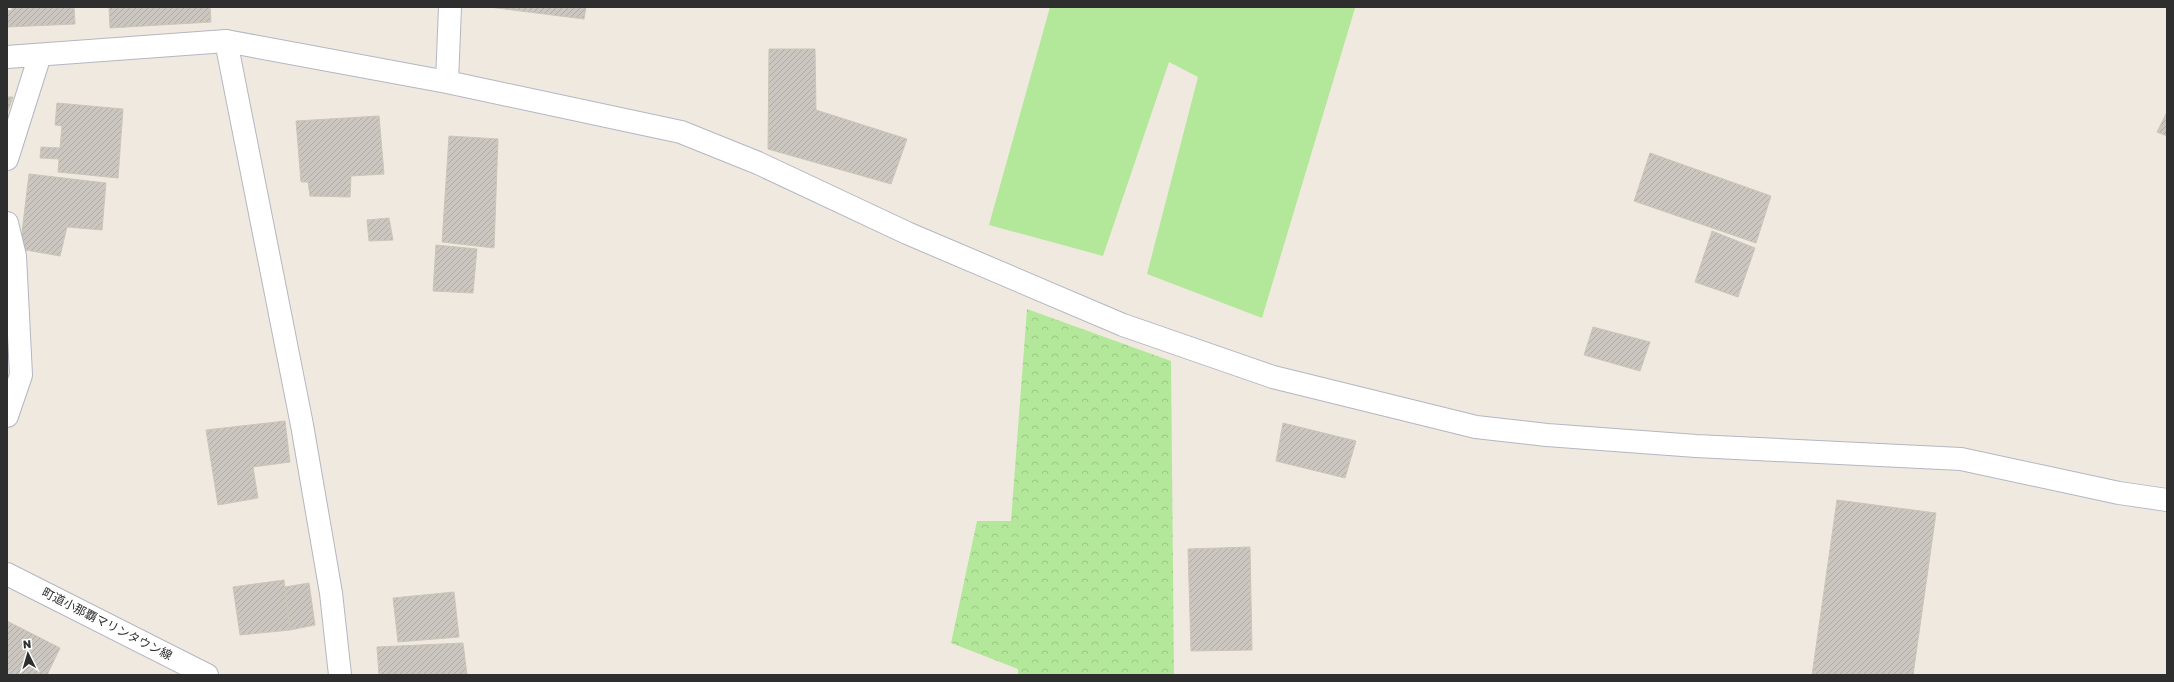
<svg xmlns="http://www.w3.org/2000/svg" width="2174" height="682" viewBox="0 0 2174 682" font-family="'Golos Text','Noto Sans JP',sans-serif">
<style>
.grass{fill:#b3e89b}
.forest{fill:url(#forest-crowns)}
.building{fill:url(#building-hatch);stroke:#ccc6b9}
.lines{fill:none;stroke-linecap:round;stroke-linejoin:round}
.street-casing{stroke:#b4b6c2;stroke-width:24}
.secondary-casing{stroke:#b4b6c2;stroke-width:24}
.street{stroke:#fff;stroke-width:22}
.secondary{stroke:#fff;stroke-width:22}
.labels{text-anchor:middle;stroke-width:3;stroke-linejoin:round;paint-order:stroke}
.street-label{font-size:12px;fill:#2e2e2e;stroke:#fff}
</style>
<defs>
<pattern id="forest-crowns" width="20" height="18" patternUnits="userSpaceOnUse"><rect width="20" height="18" fill="#b3e89b"/><path d="M2 6a3 3 0 1 1 6 0M12 15a3 3 0 1 1 6 0" fill="none" stroke="#9ac786"/></pattern>
<pattern id="building-hatch" width="6" height="6" patternUnits="userSpaceOnUse"><rect width="6" height="6" fill="#cbc6bf"/><path d="M-1 1l2-2M0 6l6-6M5 7l2-2" fill="none" stroke="#afaaa4"/></pattern>
</defs>
<rect width="100%" height="100%" fill="#f0e9e0"/>
<path class="grass" d="M1050,7l305,1 -93,310 -115,-44 51,-197 -29,-15 -66,194 -114,-31z"/>
<path class="forest" d="M1027,309l144,52 3,314h-156v-6l-67,-26 26,-122h34z"/>
<path class="building" d="M12,7h62l1,17 -68,3v-16l5,-1z
M109,7h101l1,15 -101,6z
M489,7h97l-2,12z
M769,49h46l1,61 91,29 -16,45 -123,-35z
M7,97h6l-6,16z
M57,103l66,6 -5,69 -60,-6 1,-13 -19,-1 1,-11 19,1 2,-22 -7,-1z
M2167,112v24l-10,-4z
M379,116l5,58 -33,2 -1,21 -40,-1 -2,-14h-7l-5,-61z
M449,136l49,3 -4,109 -52,-6z
M1650,153l121,43 -15,47 -122,-42z
M29,174l77,9 -4,47 -35,-3 -7,29 -40,-7z
M389,218l4,22 -24,1 -2,-21z
M1712,231l43,17 -17,49 -43,-15z
M436,245l41,4 -4,44 -40,-2z
M1593,327l57,15 -10,29 -56,-16z
M285,421l5,41 -37,5 5,31 -40,7 -12,-75z
M1283,423l73,18 -11,37 -69,-17z
M1837,500l99,13 -23,162h-101z
M1250,547l2,103 -61,1 -3,-102z
M284,580l6,50 -50,5 -7,-48z
M309,583l6,42 -25,5 -5,-43z
M454,592l5,45 -61,5 -5,-44z
M7,621l53,27 -13,27h-40z
M463,643l4,32h-88l-2,-28z"/>
<g class="lines">
<defs>
<path id="street" d="M7,57l219,-16 221,41 234,50 77,31 149,70 216,92 150,52 203,50 71,8 149,11 265,13 158,34 48,7
M447,82l3,-75
M7,159l33,-104
M7,223l8,33 6,119 -14,41"/>
<path id="secondary" d="M226,41l76,384 29,168 9,82
M7,574l200,101"/>
</defs>
<use href="#street" class="street-casing"/>
<use href="#secondary" class="secondary-casing"/>
<use href="#street" class="street"/>
<use href="#secondary" class="secondary"/>
</g>
<g class="labels">
<g class="street-label">
<text transform="translate(107 624) rotate(27)" y="4">町道小那覇マリンタウン線</text>
</g>
</g>
<rect width="2174" height="682" fill="none" stroke="#2e2e2e" stroke-width="16"/>
<g transform="translate(28 654) rotate(355)" stroke="#ffffff" stroke-width="3" paint-order="stroke">
<path d="M0-3L7 15L0 10L-7 15Z" fill="#2e2e2e"/>
<text y="-6" font-size="11" font-weight="bold" text-anchor="middle" fill="#2e2e2e">N</text>
</g>
</svg>
